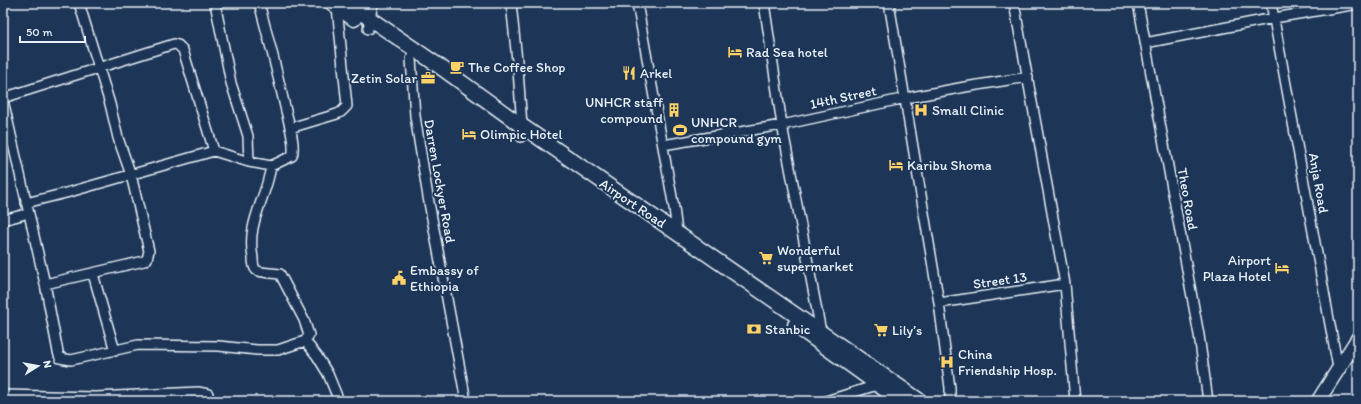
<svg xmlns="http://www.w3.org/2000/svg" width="1361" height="404" viewBox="0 0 1361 404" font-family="Itim,sans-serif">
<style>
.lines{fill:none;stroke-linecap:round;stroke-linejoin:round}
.street-casing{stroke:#e8f1f8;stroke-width:12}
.secondary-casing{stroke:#e8f1f8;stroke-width:16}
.primary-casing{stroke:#e8f1f8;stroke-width:17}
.street{stroke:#1d3557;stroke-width:9}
.secondary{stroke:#1d3557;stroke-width:13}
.primary{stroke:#1d3557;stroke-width:14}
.labels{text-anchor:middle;stroke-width:4;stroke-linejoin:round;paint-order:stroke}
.poi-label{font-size:14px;fill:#e8f1f8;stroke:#1d3557;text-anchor:start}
.street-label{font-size:14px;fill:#e8f1f8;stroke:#1d3557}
</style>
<rect width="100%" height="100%" fill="#1d3557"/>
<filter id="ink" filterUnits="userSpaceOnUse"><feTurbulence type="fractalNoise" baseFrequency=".025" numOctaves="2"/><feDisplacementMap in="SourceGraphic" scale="8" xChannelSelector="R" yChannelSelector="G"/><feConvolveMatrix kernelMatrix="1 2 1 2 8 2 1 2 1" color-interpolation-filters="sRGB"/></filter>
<g filter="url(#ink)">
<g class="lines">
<defs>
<path id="street" d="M215,3l16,80 17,53 1,26
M511,3l7,67 4,56 -1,11
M637,3l37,205 3,24
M764,3l18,122 39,207 -1,2
M889,3l50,300 11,85v13
M1014,3l51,281 10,117
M1138,3l61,332 9,66
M1271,3l67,365
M368,29l5,-26
M1145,43l129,-25 84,-14
M411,59l4,57 13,81 38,204
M3,98l171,-54 4,1 5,5 31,101
M3,100l42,184 13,68 2,6 11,2 67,-15 81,1 38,4h21l27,-9 4,-6 -5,-15 -24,-46c-5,-1 -20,-1 -24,-4 -3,-3 -3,-8 -3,-12 -7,-36 13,-58 18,-92
M290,128l47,-14 4,-2 6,-6 -10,-99
M663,145l119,-20 124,-27 59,-11 63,-10
M26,203l40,-10 148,-42 35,11 22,4 21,-10c4,-10 -3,-33 -6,-45 -8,-36 -17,-72 -27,-108
M3,220l19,-5
M93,274l22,77
M45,284l99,-23 3,-2 2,-8 -18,-76 -13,-37 -8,-34 -31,-101
M939,303l126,-19
M305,341l12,15 11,18 11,27
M3,395l93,2 102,-5 10,2 1,7
M826,401l51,-16"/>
<path id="secondary" d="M1318,401l40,-63"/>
<path id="primary" d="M332,3l22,16
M347,3l92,63 83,60 398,275
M795,325l106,76"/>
</defs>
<use href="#street" class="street-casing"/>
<use href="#secondary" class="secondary-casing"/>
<use href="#primary" class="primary-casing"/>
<use href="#street" class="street"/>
<use href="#secondary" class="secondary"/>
<use href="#primary" class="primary"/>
</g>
</g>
<defs>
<symbol id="hotel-bare" viewBox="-9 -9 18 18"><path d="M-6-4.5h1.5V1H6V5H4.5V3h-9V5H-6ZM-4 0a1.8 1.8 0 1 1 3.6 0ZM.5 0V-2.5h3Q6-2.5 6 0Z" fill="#ffd166" stroke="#1d3557" stroke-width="2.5" paint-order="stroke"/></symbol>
<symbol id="cafe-bare" viewBox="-9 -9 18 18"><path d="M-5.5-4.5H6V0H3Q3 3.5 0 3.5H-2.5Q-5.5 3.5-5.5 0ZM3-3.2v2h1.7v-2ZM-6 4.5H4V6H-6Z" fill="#ffd166" stroke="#1d3557" stroke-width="2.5" paint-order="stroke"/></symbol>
<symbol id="restaurant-bare" viewBox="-9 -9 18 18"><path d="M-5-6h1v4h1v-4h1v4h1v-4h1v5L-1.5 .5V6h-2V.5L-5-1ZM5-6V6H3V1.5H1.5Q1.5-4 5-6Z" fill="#ffd166" stroke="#1d3557" stroke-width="2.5" paint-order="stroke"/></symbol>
<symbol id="office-bare" viewBox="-9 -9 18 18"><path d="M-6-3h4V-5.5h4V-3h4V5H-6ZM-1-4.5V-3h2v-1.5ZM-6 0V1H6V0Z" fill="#ffd166" stroke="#1d3557" stroke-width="2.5" paint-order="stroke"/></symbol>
<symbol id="building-bare" viewBox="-9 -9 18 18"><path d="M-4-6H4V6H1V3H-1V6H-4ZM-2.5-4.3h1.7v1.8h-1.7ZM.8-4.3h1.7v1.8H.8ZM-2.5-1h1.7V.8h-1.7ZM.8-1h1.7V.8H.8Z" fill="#ffd166" stroke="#1d3557" stroke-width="2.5" paint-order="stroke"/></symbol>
<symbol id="hospital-bare" viewBox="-9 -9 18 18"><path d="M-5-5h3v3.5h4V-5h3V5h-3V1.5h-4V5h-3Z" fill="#ffd166" stroke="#1d3557" stroke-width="2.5" paint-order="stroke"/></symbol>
<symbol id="stadium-bare" viewBox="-9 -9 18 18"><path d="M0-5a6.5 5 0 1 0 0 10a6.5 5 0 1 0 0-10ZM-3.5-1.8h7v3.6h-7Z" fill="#ffd166" stroke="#1d3557" stroke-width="2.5" paint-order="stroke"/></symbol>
<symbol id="supermarket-bare" viewBox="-9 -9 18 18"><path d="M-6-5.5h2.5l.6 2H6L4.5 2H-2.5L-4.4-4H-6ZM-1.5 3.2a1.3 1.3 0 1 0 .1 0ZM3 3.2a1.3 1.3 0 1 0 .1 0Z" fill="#ffd166" stroke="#1d3557" stroke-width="2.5" paint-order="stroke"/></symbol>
<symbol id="civic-bare" viewBox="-9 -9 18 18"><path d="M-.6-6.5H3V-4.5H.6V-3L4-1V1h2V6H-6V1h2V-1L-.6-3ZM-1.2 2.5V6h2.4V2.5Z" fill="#ffd166" stroke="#1d3557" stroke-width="2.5" paint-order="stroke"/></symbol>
<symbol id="bank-bare" viewBox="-9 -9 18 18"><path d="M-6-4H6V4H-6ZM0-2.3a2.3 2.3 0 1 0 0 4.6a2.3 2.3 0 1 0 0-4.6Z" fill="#ffd166" stroke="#1d3557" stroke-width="2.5" paint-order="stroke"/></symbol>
</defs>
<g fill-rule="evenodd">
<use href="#hotel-bare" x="725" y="42" width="20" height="20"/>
<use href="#cafe-bare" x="447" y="57" width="20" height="20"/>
<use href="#restaurant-bare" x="619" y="63" width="20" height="20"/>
<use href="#office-bare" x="418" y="68" width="20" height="20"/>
<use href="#building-bare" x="664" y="100" width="20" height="20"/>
<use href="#hospital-bare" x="911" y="100" width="20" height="20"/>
<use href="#stadium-bare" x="670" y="120" width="20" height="20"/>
<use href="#hotel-bare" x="459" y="124" width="20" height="20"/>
<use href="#hotel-bare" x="886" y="155" width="20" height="20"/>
<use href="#supermarket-bare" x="756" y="248" width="20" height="20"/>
<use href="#hotel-bare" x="1272" y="258" width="20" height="20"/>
<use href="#civic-bare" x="389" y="268" width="20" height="20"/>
<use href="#bank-bare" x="744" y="319" width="20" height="20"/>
<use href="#supermarket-bare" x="871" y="320" width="20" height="20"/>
<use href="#hospital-bare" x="937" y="352" width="20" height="20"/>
</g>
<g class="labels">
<g class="poi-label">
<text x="746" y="57">Rad Sea hotel</text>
<text x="468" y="72">The Coffee Shop</text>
<text x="640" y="78">Arkel</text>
<text x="417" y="83" text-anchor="end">Zetin Solar</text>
<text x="663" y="107" text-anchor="end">UNHCR staff<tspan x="663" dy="16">compound</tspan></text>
<text x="932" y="115">Small Clinic</text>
<text x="691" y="127">UNHCR<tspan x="691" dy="16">compound gym</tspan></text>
<text x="480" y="139">Olimpic Hotel</text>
<text x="907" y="170">Karibu Shoma</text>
<text x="777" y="255">Wonderful<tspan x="777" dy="16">supermarket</tspan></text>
<text x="1271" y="265" text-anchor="end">Airport<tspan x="1271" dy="16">Plaza Hotel</tspan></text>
<text x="410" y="275">Embassy of<tspan x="410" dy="16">Ethiopia</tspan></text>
<text x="765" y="334">Stanbic</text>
<text x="892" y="335">Lily’s</text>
<text x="958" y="359">China<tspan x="958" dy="16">Friendship Hosp.</tspan></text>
</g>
<g class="street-label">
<text transform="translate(843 97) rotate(-12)" y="5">14th Street</text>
<text transform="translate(440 181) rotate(80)" y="5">Darren Lockyer Road</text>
<text transform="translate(1319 183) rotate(80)" y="5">Anja Road</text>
<text transform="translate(1188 199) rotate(80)" y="5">Theo Road</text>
<text transform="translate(633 203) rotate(34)" y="5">Airport Road</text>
<text transform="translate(1000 280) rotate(-8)" y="5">Street 13</text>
</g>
</g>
<rect width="1361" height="404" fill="none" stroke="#1d3557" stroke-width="16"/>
<rect x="8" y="8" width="1345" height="388" fill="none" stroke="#e8f1f8" stroke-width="1.5" filter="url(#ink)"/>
<g transform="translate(38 366) rotate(79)" stroke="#1d3557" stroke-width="3" paint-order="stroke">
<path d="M0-3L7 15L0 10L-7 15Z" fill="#e8f1f8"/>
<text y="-6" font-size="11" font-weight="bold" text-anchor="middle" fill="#e8f1f8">N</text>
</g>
<path d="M20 36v6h65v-6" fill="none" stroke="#e8f1f8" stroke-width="2"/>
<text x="26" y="36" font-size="12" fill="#e8f1f8" stroke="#1d3557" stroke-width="3" paint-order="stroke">50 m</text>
</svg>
